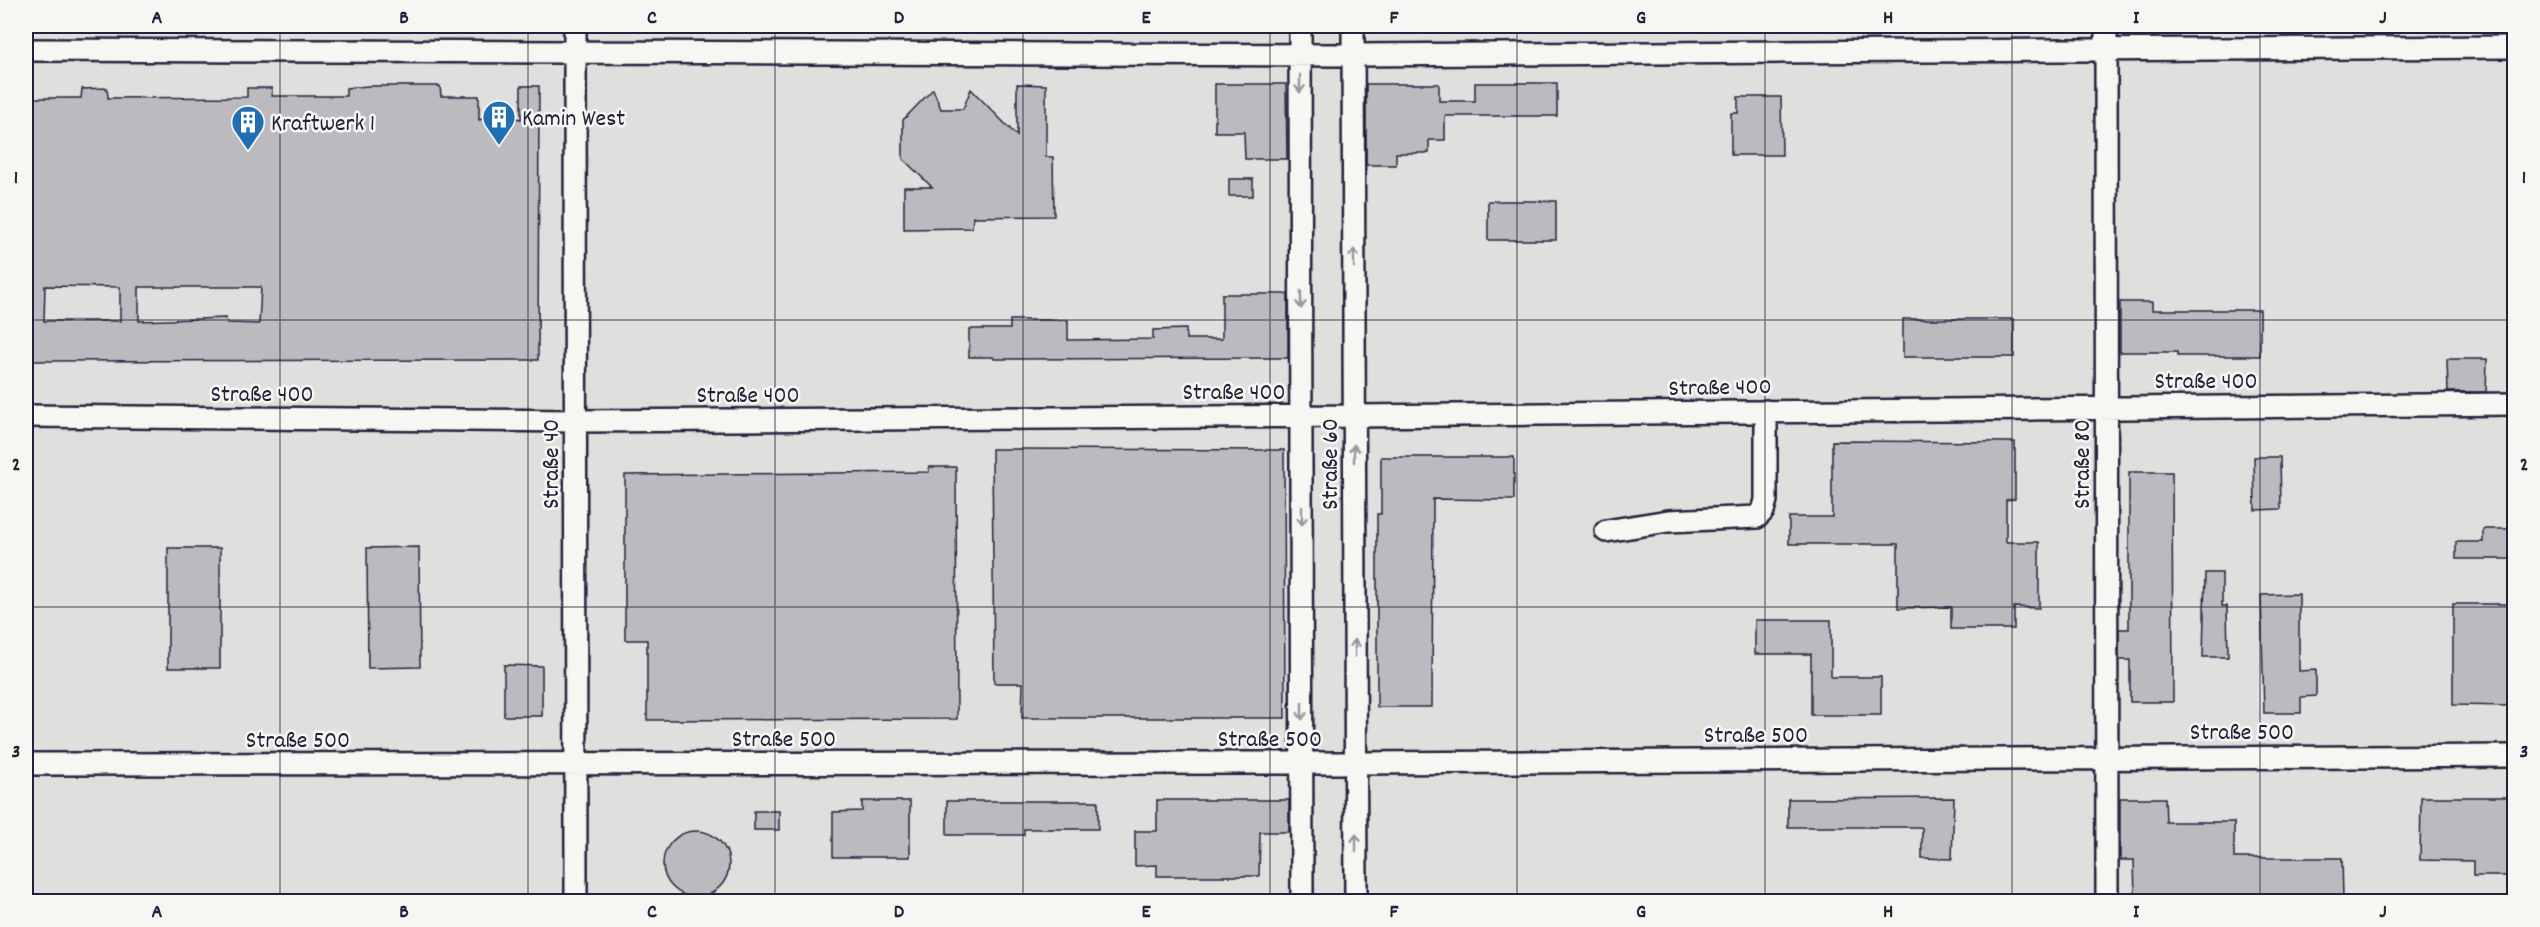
<svg xmlns="http://www.w3.org/2000/svg" width="2540" height="927" viewBox="0 0 2540 927" font-family="Dekko,sans-serif">
<style>
.built{fill:#dfdfde}
.building{fill:#bbbbbf;stroke:#22223b;stroke-width:1.5;fill-rule:evenodd}
.lines{fill:none;stroke-linecap:round;stroke-linejoin:round}
.minor-casing{stroke:#22223b;stroke-width:26}
.minor{stroke:#f6f6f2;stroke-width:21}
.oneway{stroke:#9797a0}
.grid{fill:none;stroke:#22223b;stroke-width:1.5;stroke-opacity:0.55}
.labels{text-anchor:middle;stroke-width:5;stroke-linejoin:round;paint-order:stroke}
.poi-label{font-size:24px;fill:#22223b;stroke:#f6f6f2;text-anchor:start}
.street-label{font-size:24px;fill:#22223b;stroke:#f6f6f2}
.neatline{fill:none;stroke:#22223b;stroke-width:2}
.grid-label{font-size:20px;text-anchor:middle;font-weight:bold;fill:#22223b}
</style>
<rect width="100%" height="100%" fill="#eeeeeb"/>
<filter id="ink" filterUnits="userSpaceOnUse"><feTurbulence type="fractalNoise" baseFrequency=".0167" numOctaves="2"/><feDisplacementMap in="SourceGraphic" scale="12" xChannelSelector="R" yChannelSelector="G"/><feConvolveMatrix kernelMatrix="1 2 1 2 8 2 1 2 1" color-interpolation-filters="sRGB"/></filter>
<g filter="url(#ink)">
<path class="built" d="M26,26h2488v875h-2488z"/>
<path class="building" d="M1475,83h82v33h-112v24h-16v13h-33v12h-30v-81h73v17h36z
M1017,84l29,1v72h7l1,59 -81,1 -1,11 -68,1v-42h28l-29,-28v-39l30,-31 8,20h22l8,-20 46,47z
M1215,84h71l1,75h-42l-1,-27h-29z
M368,86h72l1,10h38v24l19,-5 23,4v-33h18l-1,274 -512,1v-263h55l1,-9 25,-1 1,10 139,-1v-9h25v8h74v-8zM45,286l75,1v34h-76zM139,287h122l-2,37 -32,-1 -1,-5 -87,3z
M1738,97h43l1,58h-51v-42h7z
M1229,179h24v17h-24z
M1488,201h68v39h-68z
M1222,294h66v64l-294,1 -1,-2h-24v-28h41v-9h58v20l85,-1v-9l33,-1v10h36z
M2120,302h32v8h108v46h-83v-4h-57z
M1903,319h111v38h-111z
M2447,359h40l-1,33h-38z
M1832,441l183,1v57l-9,1v42h33v66l-25,-1v22h-63v-22l-53,1v-64h-109v-27h43z
M992,449l292,1 1,268h-263l1,-35h-29z
M1381,457h133v43l-81,-1 -1,208h-55v-193h4z
M2254,457h26l1,52 -26,1z
M929,467h27l1,252 -310,1v-80h-22v-165l304,-3z
M2129,472h43l1,230h-43v-42h-11v-31h10z
M2483,529h31v30h-58v-17h27z
M419,547l1,120 -52,1 -1,-120z
M168,548h52v120h-52z
M2205,573h17v33h5l1,51h-25z
M2299,594v77l17,-1v26l-15,1v16h-37l-3,-118z
M2453,604h61v102l-61,-1z
M1755,620h76v57h50v38h-70v-61h-56z
M504,665l38,1v50h-38z
M2421,797h93v79h-41v-15l-53,-1z
M1954,798l-2,61 -30,-1v-30l-2,-1h-132v-28z
M2120,798h45l1,24h68v36h108l1,40 -208,-1 -1,-37h-14z
M1157,800h132v32h-29l-1,44h-102v-11l-22,1v-35h22z
M862,801h48v56h-77v-45l29,-1z
M947,801h151v28h-74v6h-77z
M754,811h25v19h-25z
M663 864a33 33 0 1 1 66 0a33 33 0 1 1-66 0Z"/>
<g class="lines">
<defs>
<path id="minor" d="M575,26l1,876
M1300,26l2,876
M1353,26l3,876
M2106,26l1,876
M26,50l1328,5 1160,-8
M26,416l550,5 778,-5 1160,-12
M1606,531l62,-10 89,-4 6,-6 3,-11v-89
M26,764l1330,-1 1158,-7"/>
</defs>
<use href="#minor" class="minor-casing"/>
<use href="#minor" class="minor"/>
</g>
<defs><path id="oneway-shaft" d="M-6 0H5M1.5-3L5.5 0L1.5 3" fill="none" stroke-width="1.6" stroke-linecap="round" stroke-linejoin="round" transform="scale(1.5)"/></defs>
<g class="oneway">
<use href="#oneway-shaft" transform="translate(1300 84) rotate(90)"/>
<use href="#oneway-shaft" transform="translate(1354 258) rotate(-90)"/>
<use href="#oneway-shaft" transform="translate(1301 300) rotate(90)"/>
<use href="#oneway-shaft" transform="translate(1354 453) rotate(-90)"/>
<use href="#oneway-shaft" transform="translate(1302 516) rotate(90)"/>
<use href="#oneway-shaft" transform="translate(1355 648) rotate(-90)"/>
<use href="#oneway-shaft" transform="translate(1302 711) rotate(90)"/>
<use href="#oneway-shaft" transform="translate(1356 843) rotate(-90)"/>
</g>
</g>
<path class="grid" d="M280,26v876M528,26v876M775,26v876M1023,26v876M1270,26v876M1517,26v876M1765,26v876M2012,26v876M2260,26v876M26,320h2488M26,607h2488"/>
<defs>
<symbol id="building-pin" viewBox="-11 -11 22 30"><path d="M0 17L-7.5 6A9.5 9.5 0 1 1 7.5 6Z" fill="#1f6fb2" stroke="#f6f6f2"/><path d="M-4-6H4V6H1V3H-1V6H-4ZM-2.5-4.3h1.7v1.8h-1.7ZM.8-4.3h1.7v1.8H.8ZM-2.5-1h1.7V.8h-1.7ZM.8-1h1.7V.8H.8Z" fill="#fff"/></symbol>
</defs>
<g fill-rule="evenodd">
<use href="#building-pin" x="480" y="98" width="38" height="52"/>
<use href="#building-pin" x="229" y="103" width="38" height="52"/>
</g>
<g class="labels">
<g class="poi-label">
<text x="522" y="125">Kamin West</text>
<text x="271" y="130">Kraftwerk 1</text>
</g>
<g class="street-label">
<text x="2206" y="388">Straße 400</text>
<text transform="translate(1720 386) rotate(-1)" y="8">Straße 400</text>
<text x="1234" y="399">Straße 400</text>
<text x="262" y="401">Straße 400</text>
<text x="748" y="402">Straße 400</text>
<text transform="translate(550 464) rotate(-90)" y="8">Straße 40</text>
<text transform="translate(1329 464) rotate(-90)" y="8">Straße 60</text>
<text transform="translate(2081 464) rotate(-90)" y="8">Straße 80</text>
<text x="2242" y="739">Straße 500</text>
<text x="1756" y="742">Straße 500</text>
<text x="784" y="746">Straße 500</text>
<text x="1270" y="746">Straße 500</text>
<text x="298" y="747">Straße 500</text>
</g>
</g>
<rect width="2540" height="927" fill="none" stroke="#f6f6f2" stroke-width="66"/>
<rect x="33" y="33" width="2474" height="861" class="neatline"/>
<g class="grid-label">
<text x="157" y="23">A</text>
<text x="404" y="23">B</text>
<text x="652" y="23">C</text>
<text x="899" y="23">D</text>
<text x="1146" y="23">E</text>
<text x="1394" y="23">F</text>
<text x="1641" y="23">G</text>
<text x="1888" y="23">H</text>
<text x="2136" y="23">I</text>
<text x="2383" y="23">J</text>
<text x="16" y="183">1</text>
<text x="2524" y="183">1</text>
<text x="16" y="470">2</text>
<text x="2524" y="470">2</text>
<text x="16" y="757">3</text>
<text x="2524" y="757">3</text>
<text x="157" y="917">A</text>
<text x="404" y="917">B</text>
<text x="652" y="917">C</text>
<text x="899" y="917">D</text>
<text x="1146" y="917">E</text>
<text x="1394" y="917">F</text>
<text x="1641" y="917">G</text>
<text x="1888" y="917">H</text>
<text x="2136" y="917">I</text>
<text x="2383" y="917">J</text>
</g>
</svg>
